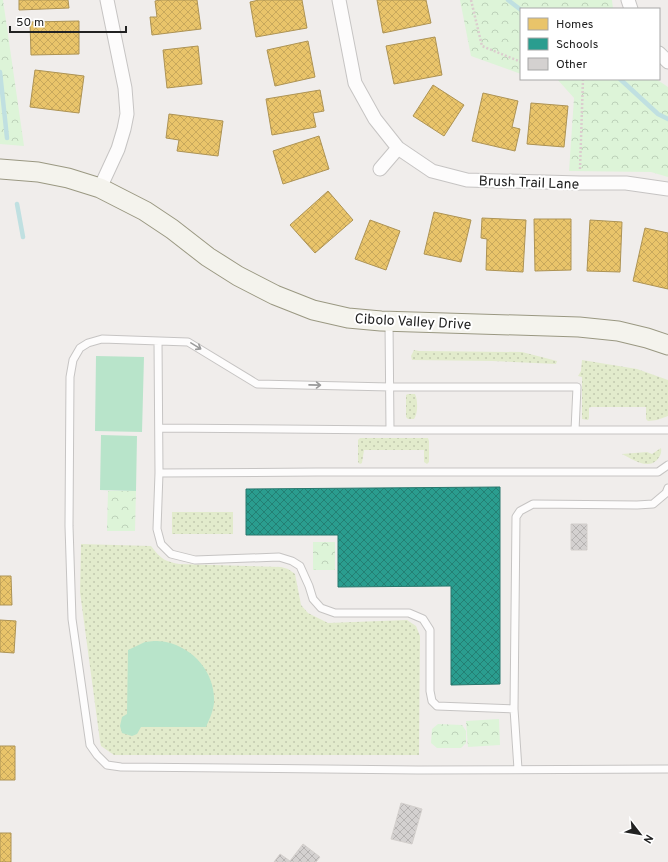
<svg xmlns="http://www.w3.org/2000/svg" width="668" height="862" viewBox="0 0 668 862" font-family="Overpass,sans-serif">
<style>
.grass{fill:url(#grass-dots)}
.park{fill:url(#park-crowns)}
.pitch{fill:#b8e4ca}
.homes{fill:url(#homes-cross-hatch);stroke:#ad9354}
.schools{fill:url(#schools-cross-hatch);stroke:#28786e}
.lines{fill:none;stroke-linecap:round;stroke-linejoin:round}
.stream{stroke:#c0e0e1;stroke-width:4.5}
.building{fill:url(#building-cross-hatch);stroke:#d3cfcc}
.service-casing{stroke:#c6c4c3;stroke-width:9}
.minor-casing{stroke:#c6c4c3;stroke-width:15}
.secondary-casing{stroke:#9a9882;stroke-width:21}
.path{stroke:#dbcdce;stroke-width:2.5;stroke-dasharray:2 2;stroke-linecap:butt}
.service{stroke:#fdfcfc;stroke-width:7}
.minor{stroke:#fdfcfc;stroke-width:13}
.secondary{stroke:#f4f3ed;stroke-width:19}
.oneway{stroke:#9a9a9a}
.labels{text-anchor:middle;stroke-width:4;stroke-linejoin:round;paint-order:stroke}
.street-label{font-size:14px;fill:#222;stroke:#fff}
</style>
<defs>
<pattern id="grass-dots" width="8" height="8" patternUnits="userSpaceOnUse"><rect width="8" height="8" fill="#e2ebcc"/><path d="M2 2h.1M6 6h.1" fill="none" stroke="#c2c9af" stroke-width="1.8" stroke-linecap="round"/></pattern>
<pattern id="park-crowns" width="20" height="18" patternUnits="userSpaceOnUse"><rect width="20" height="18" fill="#ddf4d8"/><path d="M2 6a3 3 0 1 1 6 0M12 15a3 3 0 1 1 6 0" fill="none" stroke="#bdd1b9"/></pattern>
<pattern id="homes-cross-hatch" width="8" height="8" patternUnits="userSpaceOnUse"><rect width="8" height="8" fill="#e9c46a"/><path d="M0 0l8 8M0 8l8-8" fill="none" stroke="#c8a85c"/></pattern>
<pattern id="schools-cross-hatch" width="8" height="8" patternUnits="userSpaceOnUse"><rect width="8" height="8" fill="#2a9d8f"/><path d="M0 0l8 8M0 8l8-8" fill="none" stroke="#248074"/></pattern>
<pattern id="building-cross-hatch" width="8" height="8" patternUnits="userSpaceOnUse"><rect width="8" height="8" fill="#d4d1d0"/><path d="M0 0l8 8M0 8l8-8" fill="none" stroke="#b6b3b2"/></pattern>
</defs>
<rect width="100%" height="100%" fill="#f0edeb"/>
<path class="grass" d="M414,350l5,1 103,1 35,9 -1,3 -64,-3 -80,-1 -1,-4z
M582,360l55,9 31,11v36l-11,4 -9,1 -2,-2v-12h-55l-2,1v10l-1,2 -6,-1v-42l-4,-1 3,-5z
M408,394h7c3,6 3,20 -1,25h-6l-2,-2v-22z
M360,438h68l1,3v21l-2,2 -3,-2v-12h-60l-2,13 -2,1 -2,-2v-22z
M661,448c1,5 -1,8 -4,12 -10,10 -25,-1 -35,-6l25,-2 5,2z
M172,512h61v22h-61z
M81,544l70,2c10,13 13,15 28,18l102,3 7,2 7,5 6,31 7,8 20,10 79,-3 9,6 4,10 -1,119h-305l-13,-9 -1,-5 -20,-149z"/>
<path class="park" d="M0,0h3l21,146 -24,-2z
M460,0h152l1,9h-92v65l-50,-18z
M557,79h99l12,8v90l-17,-5 -82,-1 5,-73z
M108,491h28l-1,40h-28z
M313,542h22v28h-22z
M499,719l1,26 -32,2 -2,-26z
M438,724l24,1 4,6v12l-5,5h-24l-6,-5 1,-14z"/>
<path class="pitch" d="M96,356l48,1 -2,75 -47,-1z
M101,435l36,1 -1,55 -36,-1z
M154,641c4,0 8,0 12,1 29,6 50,33 48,61 -1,9 -5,17 -8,24h-65l-4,7 -5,2 -10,-3 -2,-7 2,-9 5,-3 1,-64 17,-8z"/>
<path class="homes" d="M19,0h49l1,8 -50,2z
M160,0h37l4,29 -49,6 -2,-18h7l-2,-16z
M259,0h43l5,28 -51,9 -6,-35z
M377,0h49l5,23 -48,10z
M79,21v33l-48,1 -1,-33z
M435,37l7,38 -48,9 -8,-38z
M308,41l7,36 -40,9 -8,-36z
M198,46l4,38 -35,4 -4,-38z
M35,70l49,6 -5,37 -49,-6z
M433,85l31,20 -20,31 -31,-20z
M320,90l4,21 -11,2 3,14 -44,8 -6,-36z
M483,93l35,8 -6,26 8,2 -5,22 -43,-10z
M531,103l37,3 -4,41 -37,-3z
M169,114l54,7 -5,35 -41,-5 2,-11 -13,-2z
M319,136l10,33 -46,15 -10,-33z
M328,191l25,29 -38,33 -25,-28z
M434,212l37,8 -10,42 -37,-8z
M482,218l44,2 -3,52 -37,-2 1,-31 -6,-1z
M534,219h37v51l-36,1z
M370,220l30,11 -14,39 -31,-11z
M590,220l32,2 -2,50 -33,-1z
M645,228l23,5v56l-35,-8z
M0,576h11l1,29h-12z
M0,620l16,1 -2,32 -14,-1z
M0,746h15v34h-15z
M0,833h11v29h-11z"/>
<path class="schools" d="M500,487v197l-49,1v-99l-113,1v-52h-92v-46z"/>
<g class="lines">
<path class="stream" d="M508,0l13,10
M0,72l7,66
M620,79l38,35 10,5
M17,204l6,33"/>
</g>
<path class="building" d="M571,524h16v26h-16z
M401,803l21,6 -10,35 -21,-5z
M303,844l17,13 -4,5h-42l6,-8 10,7z"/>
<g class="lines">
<defs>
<path id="service" d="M389,323l1,107
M158,341l1,132
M159,428l231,2h278
M575,430l2,-43h-187l-133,-3 -69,-42 -86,-3 -14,4 -8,5 -7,12 -3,17 -1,149 3,93 18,126 7,10 10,10 14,2 297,3 250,-1
M514,709l-77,-3 -5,-5 -2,-10v-61l-7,-11 -14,-6h-74l-14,-5 -8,-9 -4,-13 -9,-20 -8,-5 -13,-4 -84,3 -24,-6 -10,-10 -4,-15 2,-56 158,-1h341l10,-7
M518,769l-4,-60 2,-192 4,-6 13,-7 104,1 16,-1 13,-11 2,-5"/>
<path id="minor" d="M339,0l16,83 20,36 23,29 34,23 35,9 113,3h46l42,6
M628,0l3,9
M659,53l9,9
M380,169l18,-21
M100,188l18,-39 6,-20 3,-15 -2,-26 -18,-88"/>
<path id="secondary" d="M0,169l38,3 30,6 32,10 45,23 27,18 36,28 30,19 37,19 38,15 35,8 33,3 198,6 39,4 29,7 21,7"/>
</defs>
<use href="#service" class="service-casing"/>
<use href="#minor" class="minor-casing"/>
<use href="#secondary" class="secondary-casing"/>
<path class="path" d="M471,0l11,46 39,16
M580,169l3,-90"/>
<use href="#service" class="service"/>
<use href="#minor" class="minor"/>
<use href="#secondary" class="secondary"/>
</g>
<defs><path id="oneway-shaft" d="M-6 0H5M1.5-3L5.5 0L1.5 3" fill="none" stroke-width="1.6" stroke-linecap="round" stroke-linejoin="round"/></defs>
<g class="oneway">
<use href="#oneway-shaft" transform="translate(196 346) rotate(31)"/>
<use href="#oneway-shaft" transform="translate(315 385) rotate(1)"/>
</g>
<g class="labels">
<g class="street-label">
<text transform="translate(529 182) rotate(2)" y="5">Brush Trail Lane</text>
<text transform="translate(413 321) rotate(3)" y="5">Cibolo Valley Drive</text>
</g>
</g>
<rect x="520" y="8" width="140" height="72" fill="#ffffff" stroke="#a7a7a7"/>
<rect x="528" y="18" width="20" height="12" fill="#e9c46a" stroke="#a7a7a7"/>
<text x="556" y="28" font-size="12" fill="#222222">Homes</text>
<rect x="528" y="38" width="20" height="12" fill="#2a9d8f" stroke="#a7a7a7"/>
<text x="556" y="48" font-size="12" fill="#222222">Schools</text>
<rect x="528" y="58" width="20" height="12" fill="#d4d1d0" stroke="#a7a7a7"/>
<text x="556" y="68" font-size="12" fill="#222222">Other</text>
<g transform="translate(640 834) rotate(121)" stroke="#ffffff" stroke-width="3" paint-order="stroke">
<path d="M0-3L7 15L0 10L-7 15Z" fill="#222222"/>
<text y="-6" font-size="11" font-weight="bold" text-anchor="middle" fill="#222222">N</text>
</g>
<path d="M10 26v6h116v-6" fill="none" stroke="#222222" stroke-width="2"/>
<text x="16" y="26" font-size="12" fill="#222222" stroke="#ffffff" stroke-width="3" paint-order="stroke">50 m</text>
</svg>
